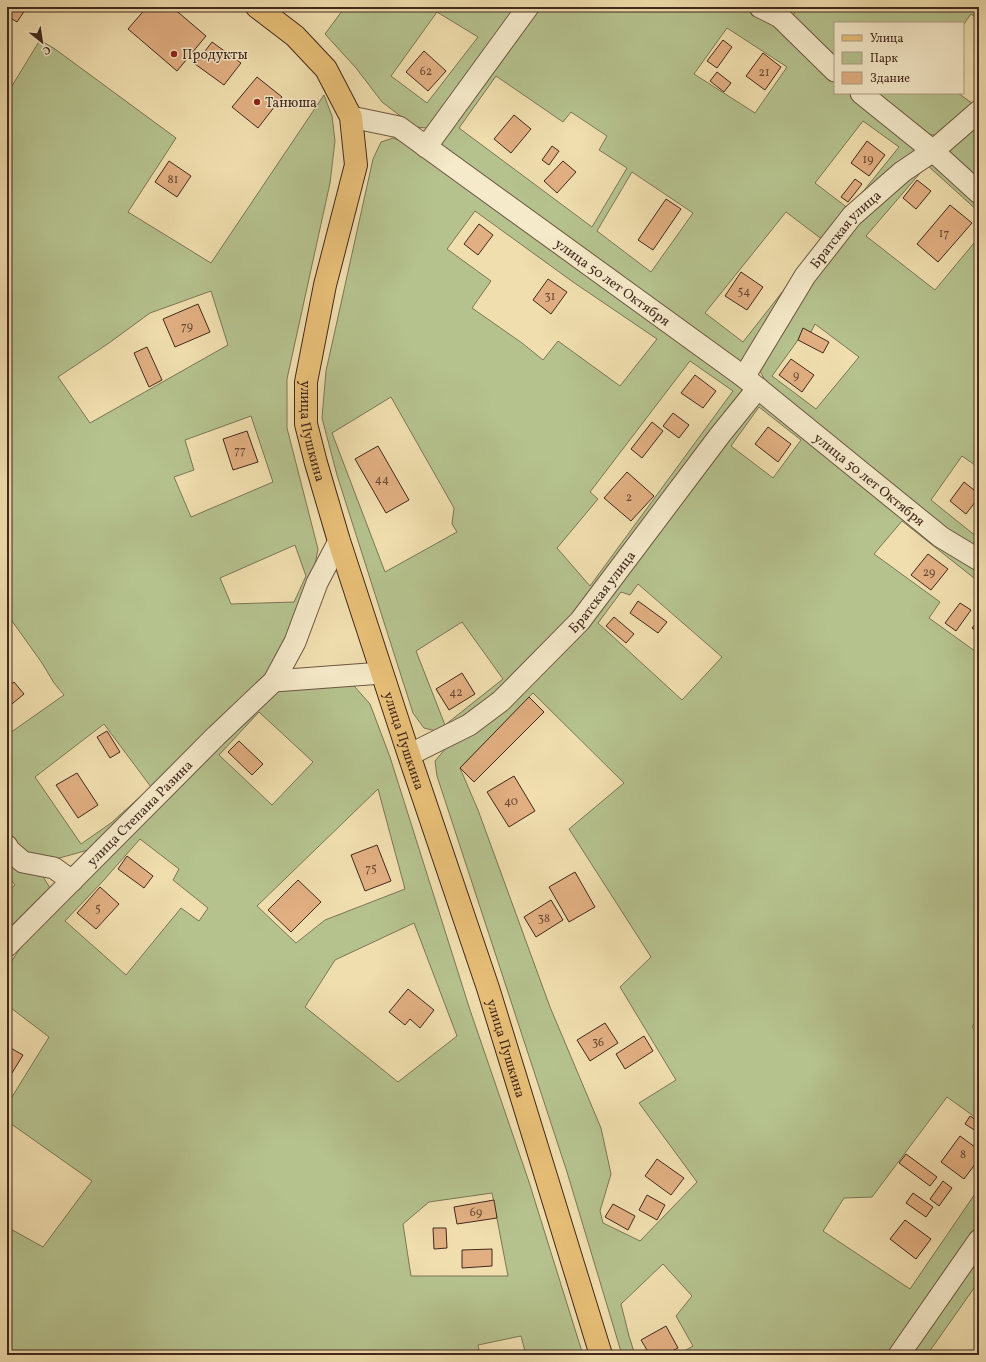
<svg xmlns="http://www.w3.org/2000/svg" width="986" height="1362" viewBox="0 0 986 1362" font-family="Vollkorn,serif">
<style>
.green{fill:#b5c28e;stroke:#7c7556;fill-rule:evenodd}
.building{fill:#e1af81;stroke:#43281e}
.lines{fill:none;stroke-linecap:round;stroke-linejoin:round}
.minor-casing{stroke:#6e5642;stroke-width:23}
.major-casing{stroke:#43281e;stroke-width:24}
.minor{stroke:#f5eaca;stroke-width:21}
.major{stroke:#e8bf77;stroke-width:22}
.poi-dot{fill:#8f2418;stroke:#f5eaca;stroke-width:1.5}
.labels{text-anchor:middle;stroke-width:3;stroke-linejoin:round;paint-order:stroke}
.number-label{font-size:12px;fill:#6a4a37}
.poi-label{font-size:14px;fill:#43281e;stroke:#f5eaca;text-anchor:start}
.street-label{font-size:14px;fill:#43281e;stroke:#f5eaca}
</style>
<rect width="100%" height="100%" fill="#f0deae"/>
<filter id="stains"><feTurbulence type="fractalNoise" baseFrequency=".005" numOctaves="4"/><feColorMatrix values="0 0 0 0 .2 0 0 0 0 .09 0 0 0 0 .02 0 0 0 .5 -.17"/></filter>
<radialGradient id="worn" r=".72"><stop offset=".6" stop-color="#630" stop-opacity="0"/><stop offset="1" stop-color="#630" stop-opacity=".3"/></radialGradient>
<path class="green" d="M345,7h179l-97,121 -12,-1 -33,-25 -26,-34 -31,-34zM437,12l41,25 -51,66 -36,-27z
M533,7h213l33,23 56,48v15h17l69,55 -24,20 -152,198 -309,-224zM727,28l60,39 -32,46 -61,-39zM496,76l67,46 8,-10 36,24 -8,14 28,18 -35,59 -133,-99zM863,121l36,26 -50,62 -34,-26zM632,172l61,41 -42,59 -54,-41zM786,212l37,28 -80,102 -38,-29z
M797,7h182v13l-8,-6 -8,11v-2h-128v42l-43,-47z
M40,40l15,9 121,89 -48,74 83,51 113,-168 8,21 3,25 -5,42 -43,196v49l31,121 -6,31 -41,96 -183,174 -32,9 -40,-9 -9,-15v-100l57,-40 -10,-12 -12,-20 -35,-49v-520zM211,291l17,54 -138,78 -32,-46 51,-34 41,-30zM251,416l22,66 -82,35 -17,-40 20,-7 -9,-30zM295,545l11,31 -12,26 -63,2 -11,-26zM104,724l47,63 -40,36 -30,21 -46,-67z
M870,93h88l15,11 6,-6v10l-41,28 -10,-2z
M979,120v66l-32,-32 8,-11z
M393,138l14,5 344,247 -174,229 -80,80 -57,33 -16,-4 -11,-15 -76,-238 -15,-57 4,-47 47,-212 8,-17zM475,211l98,71 84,57 -37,47 -62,-45 -15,19 -21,-17 -50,-35 19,-27 -44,-32zM690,361l43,30 -143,195 -33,-38 41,-49 -8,-7zM391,397l63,111 -2,16 5,8 -72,40 -53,-139zM462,622l41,57 -58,46 -29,-74z
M931,156l48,45v11l-52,-47 -61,71 69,54 44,-53v225l-4,3 -13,-9 -31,44 41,33 7,4v11l-35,-21 -175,-139 -10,-19 9,-23 90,-129zM815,324l44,33 -43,52 -44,-33 26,-36 5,-11 8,3z
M759,395l220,173v14l-77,-61 -28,33 66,48 -11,16 50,36v363l-7,10 7,5v88l-32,-23 -75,100 -28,1 -21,33 87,58 69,-101v39l-87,128h-215l16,-9 -17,-30 16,-20 -29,-32 -42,40 8,32 6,19h-13l-55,-183 -130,-396 -2,-15 11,-13 49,-36zM759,407l42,33 -28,38 -42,-32zM638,584l84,73 -40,43 -84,-77 23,-31 9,3zM533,693l91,90 -55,46 82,128 -31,30 56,93 -37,23 58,79 -57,59 -37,-18 -3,-12 11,-37 -10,-46 -51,-121 -72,-197 -18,-42z
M327,680l27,6 16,18 20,53 80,253 59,172 54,173h-57l-5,-19 -43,9 2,10h-473v-128l36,20 49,-66 -85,-60v-16l42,-68 -42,-32v-37l22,-33 80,-76 165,-172zM259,712l54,50 -41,43 -53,-50zM378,789l27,100 -80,31 -29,23 -39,-37zM140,839l39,30 -6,11 35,28 -9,13 -18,-13 -55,67 -61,-54 38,-40zM414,923l43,113 -59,46 -93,-75 30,-47zM492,1193l16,83h-97l-8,-52 26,-22z
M7,864l15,6 20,5 8,13 -11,17 -32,34v-47l8,-7 -8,-11z
M979,1252v29l-52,74h-17z"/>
<path class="building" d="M7,7h20l-10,15 -10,-6z
M147,7h25l34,29 -29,35 -49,-42z
M723,40l9,7 -15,21 -10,-7z
M212,42l29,21 -17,22 -29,-21z
M424,51l22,20 -18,20 -22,-19z
M763,53l18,14 -16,23 -19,-14z
M717,72l14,11 -7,9 -14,-11z
M257,77l25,20 -24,31 -26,-21z
M514,115l17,14 -20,24 -17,-14z
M867,141l18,14 -16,21 -18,-13z
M552,146l7,5 -10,14 -7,-5z
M169,161l22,15 -14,21 -22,-15z
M563,161l13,11 -19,21 -13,-12z
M855,179l7,5 -14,18 -7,-5z
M917,180l14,11 -15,18 -13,-11z
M666,199l15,10 -28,41 -15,-10z
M950,205l22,18 -34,39 -21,-18z
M479,224l14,11 -15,20 -14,-11z
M741,272l22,15 -16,23 -22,-14z
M548,279l19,13 -16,22 -18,-14z
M198,304l12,28 -35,15 -12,-28z
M803,328l26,14 -6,11 -25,-13z
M147,347l15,33 -13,7 -15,-34z
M791,359l23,16 -12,17 -23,-17z
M695,375l21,16 -13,17 -22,-15z
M673,413l16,12 -10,13 -16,-12z
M652,422l11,9 -21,27 -11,-9z
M768,427l23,17 -13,18 -23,-18z
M247,431l11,31 -25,8 -10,-31z
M378,446l31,54 -23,13 -31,-54z
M627,472l27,24 -23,25 -27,-23z
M964,482l15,12v3l-13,17 -16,-13z
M928,554l20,15 -17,21 -20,-15z
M638,601l29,21 -9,11 -28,-20z
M960,603l11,7 -15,21 -11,-8z
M614,617l20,17 -8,9 -20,-17z
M979,619v14l-7,-5z
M462,673l13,21 -26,16 -13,-21z
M14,682l10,12 -17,14v-21z
M529,697l15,15 -70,70 -14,-14z
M107,731l13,21 -10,6 -13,-21z
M239,741l24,23 -11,11 -24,-23z
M77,773l21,32 -20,13 -22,-33z
M514,776l21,35 -26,16 -22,-35z
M377,845l14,36 -26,10 -14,-36z
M127,856l26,20 -9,12 -26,-19z
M575,872l20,35 -26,15 -20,-35z
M298,880l23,22 -30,30 -23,-22z
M100,887l19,17 -23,25 -19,-16z
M551,900l12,20 -27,17 -12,-20z
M408,989l26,21 -14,18 -10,-9 -5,6 -16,-13z
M605,1023l13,20 -28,18 -13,-21z
M644,1036l9,15 -28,18 -9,-15z
M7,1046l16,9 -11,18 -5,-3z
M970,1116l9,6v11l-14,-9z
M960,1136l19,14v9l-15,20 -23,-17z
M906,1154l31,23 -7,9 -31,-23z
M657,1159l27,19 -13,17 -26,-19z
M943,1181l9,7 -13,18 -9,-7z
M913,1193l20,14 -7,10 -20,-14z
M647,1195l18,10 -8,15 -18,-10z
M494,1200l3,18 -40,6 -3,-17z
M613,1204l22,12 -7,14 -23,-13z
M905,1220l26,19 -15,20 -26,-20z
M433,1228h13l1,20 -13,1z
M492,1249v17l-30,2v-18z
M666,1326l12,22 -14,7h-14l-9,-15z"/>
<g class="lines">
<defs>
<g id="minor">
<path d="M760,7l20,10 55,54"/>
<path d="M861,93l72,58 46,42"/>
<path id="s1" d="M351,117l48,10 345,250 197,160 38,23"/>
<path d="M426,147l102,-140"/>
<path id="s2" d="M744,377l61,-101 47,-60 50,-44 31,-21 46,-40"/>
<path d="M274,681l108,-8"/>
<path id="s3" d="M409,755l60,-30 32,-24 79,-80 140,-186 38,-47"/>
<path d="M7,846l2,4 14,12 31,6 18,13"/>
<path id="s4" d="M7,946l209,-210 58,-55 21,-39 22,-59 22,-42"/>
<path d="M899,1355l80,-115"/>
</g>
<g id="major">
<path id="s5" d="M257,7l38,29 31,33 25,48 5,48 -31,120 -19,97v42l10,39 23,78 70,214 79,233 113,367"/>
</g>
</defs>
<use href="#minor" class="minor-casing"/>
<use href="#major" class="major-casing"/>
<use href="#minor" class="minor"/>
<use href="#major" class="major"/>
</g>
<g class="poi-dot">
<circle cx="174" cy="54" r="4"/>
<circle cx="257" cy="102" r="4"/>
</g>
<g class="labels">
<g class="number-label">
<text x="426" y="75">62</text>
<text x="764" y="76">21</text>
<text x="868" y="163">19</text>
<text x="173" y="183">81</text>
<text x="944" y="237">17</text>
<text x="744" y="295">54</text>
<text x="550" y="300">31</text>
<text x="187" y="330">79</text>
<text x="796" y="379">9</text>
<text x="240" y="454">77</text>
<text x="382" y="483">44</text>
<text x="629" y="501">2</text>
<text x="929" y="576">29</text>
<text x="456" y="696">42</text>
<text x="511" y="805">40</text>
<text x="371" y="872">75</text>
<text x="98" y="912">5</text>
<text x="544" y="922">38</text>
<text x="598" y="1046">36</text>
<text x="963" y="1158">8</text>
<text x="476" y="1216">69</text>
</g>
<g class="poi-label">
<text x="182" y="59">Продукты</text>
<text x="265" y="107">Танюша</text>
</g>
<g class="street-label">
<text dy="5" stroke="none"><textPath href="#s2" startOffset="180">Братская улица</textPath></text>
<text dy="5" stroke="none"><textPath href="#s1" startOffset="313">улица 50 лет Октября</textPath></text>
<text dy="5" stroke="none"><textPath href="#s5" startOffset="468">улица Пушкина</textPath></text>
<text dy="5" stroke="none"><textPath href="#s1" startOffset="637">улица 50 лет Октября</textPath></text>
<text dy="5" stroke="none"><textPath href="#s3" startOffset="256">Братская улица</textPath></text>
<text dy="5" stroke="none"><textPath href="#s5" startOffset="792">улица Пушкина</textPath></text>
<text dy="5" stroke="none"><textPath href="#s4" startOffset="188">улица Степана Разина</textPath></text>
<text dy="5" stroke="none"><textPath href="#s5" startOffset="1116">улица Пушкина</textPath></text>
</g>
</g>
<rect width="986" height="1362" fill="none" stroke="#f0deae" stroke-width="24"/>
<rect x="8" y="8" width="970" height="1346" fill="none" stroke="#43281e" stroke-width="2"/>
<rect x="12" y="12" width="962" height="1338" fill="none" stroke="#43281e"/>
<rect x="834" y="22" width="130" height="72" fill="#f5eaca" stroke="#ae9c85"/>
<rect x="842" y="35" width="20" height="6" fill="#e8bf77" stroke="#ae9c85"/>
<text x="870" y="42" font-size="12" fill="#43281e">Улица</text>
<rect x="842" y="52" width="20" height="12" fill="#b5c28e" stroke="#ae9c85"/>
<text x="870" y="62" font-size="12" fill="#43281e">Парк</text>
<rect x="842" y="72" width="20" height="12" fill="#e1af81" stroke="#ae9c85"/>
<text x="870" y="82" font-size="12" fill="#43281e">Здание</text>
<g transform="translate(42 42) rotate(150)" stroke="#f5eaca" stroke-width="3" paint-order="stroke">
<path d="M0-3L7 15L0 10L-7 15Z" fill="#43281e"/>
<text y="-6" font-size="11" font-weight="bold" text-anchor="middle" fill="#43281e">С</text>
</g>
<rect width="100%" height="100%" filter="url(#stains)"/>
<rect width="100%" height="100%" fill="url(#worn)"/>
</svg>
